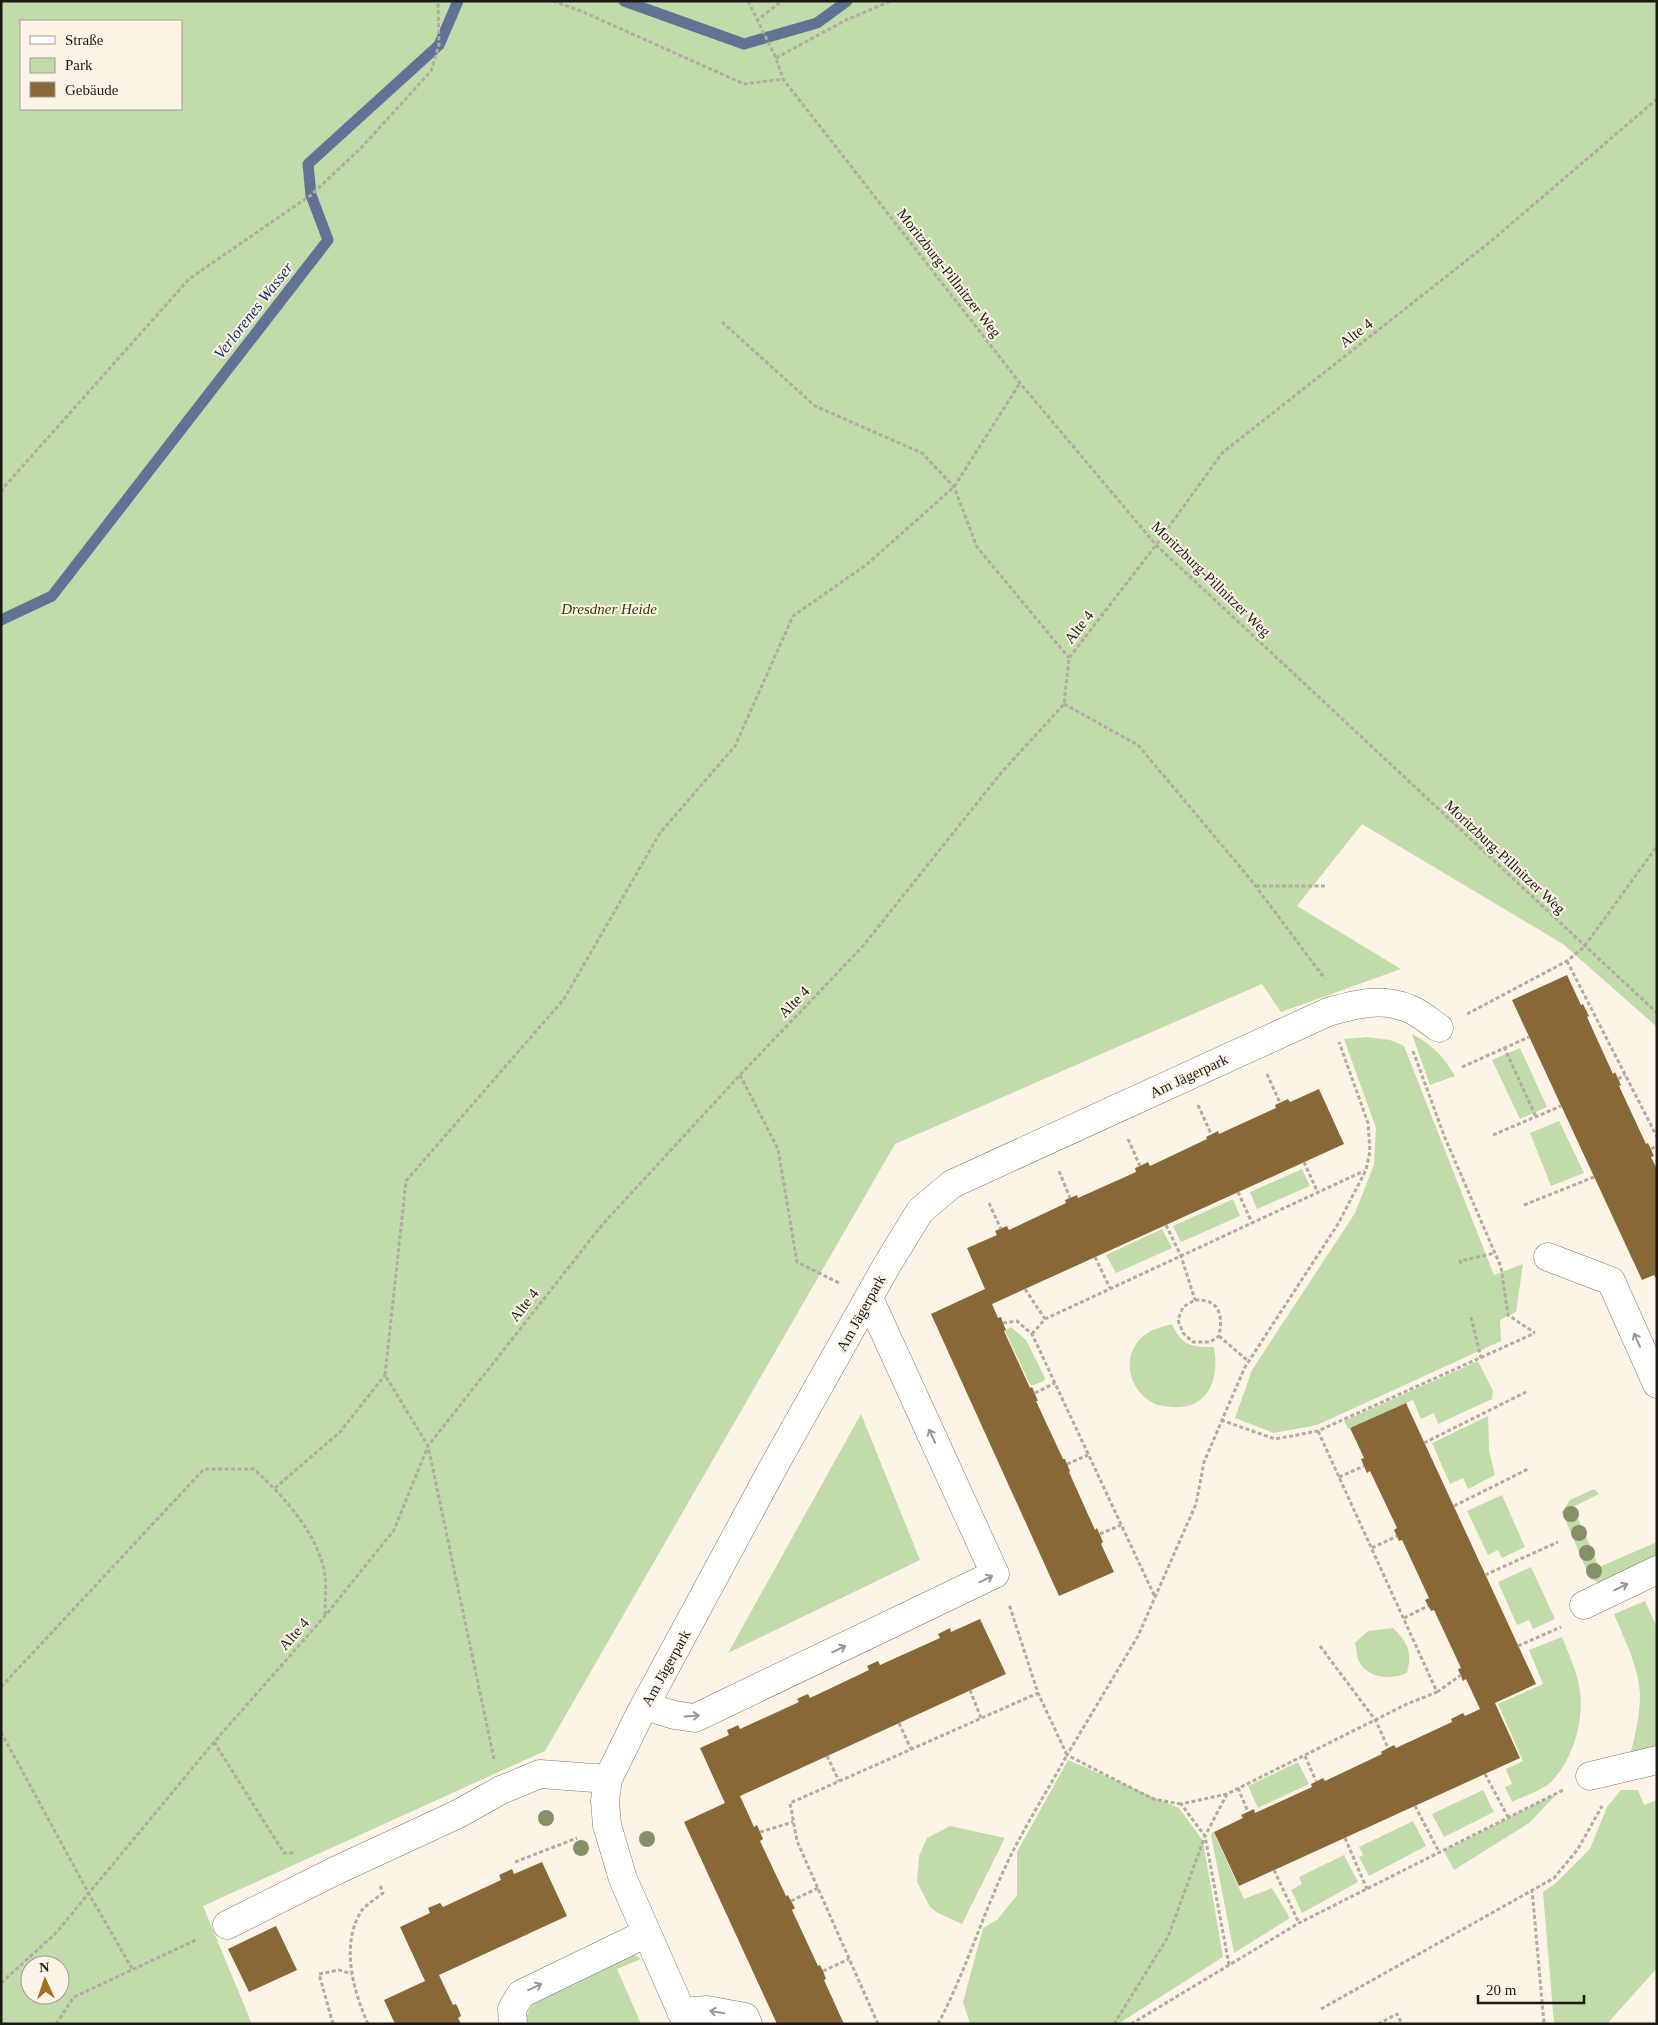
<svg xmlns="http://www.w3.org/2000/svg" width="1658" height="2025" viewBox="0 0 1658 2025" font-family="Georgia,serif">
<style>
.green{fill:#c2dbaa;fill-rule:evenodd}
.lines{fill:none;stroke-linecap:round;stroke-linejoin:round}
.stream{stroke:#627294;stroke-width:11}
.building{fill:#896837}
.minor-casing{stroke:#807668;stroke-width:29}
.path{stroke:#b2aba1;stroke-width:3;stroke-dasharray:4 2.5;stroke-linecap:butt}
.minor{stroke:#fff;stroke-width:28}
.tree{fill:#878f69}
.oneway{stroke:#999795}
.labels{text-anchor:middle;stroke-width:4;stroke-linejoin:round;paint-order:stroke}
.street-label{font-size:15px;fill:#1c1813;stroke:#fdf4e8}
.park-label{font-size:15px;font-style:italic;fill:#263d01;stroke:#fdf4e8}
.water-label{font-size:16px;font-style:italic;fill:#142f6a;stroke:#fdf4e8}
</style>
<rect width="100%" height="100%" fill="#fdf4e8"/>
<path class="green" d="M1,1h1656v1026l-94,-83 -201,-120 -65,82 104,63 -120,43 -19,-28 -367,160 -350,607 -342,155 49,118h-251zM21,21h160v88h-160zM30,1965h30v30h-30z
M1412,1034c20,10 32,23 43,42l-25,9z
M1367,1037l23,3 14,6 90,229 29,-11 -7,48 -16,8 1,21 -184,84 -43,8 -39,-15 17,-48 103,-157 19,-48 2,-37 -32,-89z
M1520,1048l27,59 -27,12 -28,-59z
M1559,1121l25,52 -33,13 -21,-53z
M1302,1169l8,17 -53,23 -7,-17z
M1233,1199l7,17 -59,26 -8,-16z
M1162,1229l10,19 -56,25 -10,-18z
M1172,1324c10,22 19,23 42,23 6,30 -5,64 -43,60 -6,-1 -13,-1 -18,-4 -24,-13 -32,-45 -12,-65 8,-8 20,-11 31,-14z
M1011,1327l15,13 19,38 -1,3 -13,5 -26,-55z
M1478,1361l15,30 -1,8 -54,25 -4,-11 -13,6 -8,-19 -65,29 -4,-8z
M861,1414l59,146 -192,93z
M1488,1416l1,34 6,25 -27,14 -5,-11 -13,6 -18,-41z
M1594,1489l5,5 -26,13 26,60 58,-25v21l-53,23 -14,-8 -28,-66 8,-12z
M1502,1495l23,52 -23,11 -4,-8 -10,5 -21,-44z
M1531,1567l24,52 -22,10 -4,-9 -12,5 -19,-43z
M1645,1601l12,27v120l-28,13c5,-22 11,-44 11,-66 -1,-28 -16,-56 -26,-81z
M1393,1628c16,16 19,24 14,45 -17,7 -41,6 -49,-14 -1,-4 -2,-11 -3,-16l13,-12z
M1562,1637c7,18 16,36 18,55 4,29 -7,67 -28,89 -7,8 -30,16 -40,21l-7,-15 7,-3 -6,-15 17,-8 -25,-57 45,-20 -14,-34z
M1068,1760l111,48 24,33 20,116 -105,67h-148l-7,-22 20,-74 14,-8 20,-25v-43z
M1298,1762l11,22 -51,24 -10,-22z
M1483,1790l11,22 -50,25 -12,-23z
M1621,1790h17l6,15 13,-5v168l-50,56h-53l-11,-132 14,-10 33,-33 17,-42z
M1558,1793l-29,30 -75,47 -10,-19z
M1413,1821l13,25 -57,30 -10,-19 4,-2 -4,-8z
M950,1826l55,12 -43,86 -24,-11 -8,-6 -13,-25 2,-26 8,-18z
M1213,1831l31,68 28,-11 18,30 -56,35 -23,-118z
M1344,1855l14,27 -56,31 -11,-23 11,-6 -3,-7z
M631,1953l10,6 -24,10 24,55h-115l1,-9 10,-21z"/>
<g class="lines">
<path class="stream" d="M624,1l120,43 73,-21 30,-22
M1,620l51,-24 276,-356 -17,-45 -3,-31 131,-119 19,-44"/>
</g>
<path class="building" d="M1567,975l14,30 2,-1 6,12 -2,1 26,57 2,-2 6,13 -2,1 27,58 2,-1 6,13 -3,1 6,12v111l-3,-5 -12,5 -130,-280z
M1319,1089l25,55 -352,160 6,14 3,-1 2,6 3,7 -2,1 26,57 2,-1 6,14h-2l27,58h2l5,12 -1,1 26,58 2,-2 6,14 -2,2 13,28 -55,24 -128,-282 54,-25 -18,-41 30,-13 -2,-4 12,-5 2,4 57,-27 -1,-3 5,-2 7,-3 1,3 58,-26 -1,-4 5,-2 8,-4 2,4 57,-27 -1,-2 12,-6 1,3 57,-26 -1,-3 13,-6 2,3z
M1406,1403l130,281 -41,19 25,55 -281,128 -25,-54 29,-14 -2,-3 13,-6 1,4 57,-26 -1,-3 12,-6 2,3 57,-27 -1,-2 7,-4 6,-3 2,3 56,-26 -1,-3 12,-6 2,3 15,-7 -14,-30 -3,2 -5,-12 3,-1 -27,-58 -3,1 -6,-11 4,-2 -27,-58 -3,1 -5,-11 3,-2 -27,-57 -3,2 -6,-14 3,-1 -14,-30z
M980,1619l26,55 -266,122 14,31 3,-2 6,14 -3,2 26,55 2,-1 3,6 4,7 -3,2 26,56 2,-1 3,6 3,8 -2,1 20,44h-67l-93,-202 41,-19 -25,-55 29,-13 -2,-5 5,-2 6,-3 2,4 59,-27 -2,-3 6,-3 5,-2 2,4 59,-28 -2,-4 11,-5 2,4 60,-27 -2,-4 12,-6 1,4z
M542,1862l25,54 -128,59 14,30 3,-1 3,6 2,6 -3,2 3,6h-66l-11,-24 41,-19 -25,-54 30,-14 -2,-5 12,-5 3,4 58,-27 -2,-5 13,-6 2,5z
M276,1926l21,44 -48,22 -21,-43z"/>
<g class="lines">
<defs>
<path id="minor" d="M1548,1257l63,24 46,103
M1584,1605l73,-35
M645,1706l29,9 21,3 300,-144 -126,-276
M1590,1776l67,-16
M227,1925l108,-54 123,-57 43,-24 39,-16 68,5
M681,2012l26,-2 38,7 3,7
M513,2024l-1,-15 9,-15 126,-61
M687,2024l-64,-145 -16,-54 -2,-24 3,-22 30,-61 137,-254 112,-199 33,-54 32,-27 376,-172c28,-8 54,-15 82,-3 10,4 20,13 29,19"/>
</defs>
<use href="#minor" class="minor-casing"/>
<path class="path" d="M553,1l28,10 163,73 39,-5
M748,1l28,57 7,21 237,304 136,162 501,468
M756,21l26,-20
M776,58l70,-38 45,-19
M722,322l93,84 107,47 32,34 23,60 92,111
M1,492l4,-6 184,-207 122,-84 50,-47 70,-77 8,-26 -1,-44
M1064,704l74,41 113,135 74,99
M1256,886h69
M1567,961l90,176
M1467,1014l100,-53 17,-14 73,-101
M1504,1047l32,70
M1413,1051l32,87 56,129 7,48 27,18
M1462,1067l67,-30
M1267,1074l13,29
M740,1075l38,74 19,113 44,22
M1618,1079l7,-4
M1198,1105l13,29
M1493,1135l68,-29
M1128,1139l12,27
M1651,1149l6,-3
M1304,1162l14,31
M1059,1171l11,27
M1238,1192l14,31
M989,1203l12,26
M1524,1205l70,-28
M1166,1225l15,31 14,44
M1095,1257l15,31
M1461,1264l-1,-3 35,-8
M1025,1289l20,30
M1195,1300c25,-1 28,15 24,36l-9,6h-17l-10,-9 -5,-13 5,-13z
M1471,1317l10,41
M1003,1323l14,-2 15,13 123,263
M1032,1334l13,-15 319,-148
M1219,1336l29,25
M1035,1393l20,-10
M1221,1420l54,19 43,-8 217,-98
M1424,1443l102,-51
M1067,1464l21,-9
M1339,1477l25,-11
M275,1488l65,-56 45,-57
M1454,1506l74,-37
M1100,1534l21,-9
M1372,1548l25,-12
M1485,1575l73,-33
M1404,1618l24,-12
M1320,1646l56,75 12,27
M1518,1646l43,-19
M1,1687l203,-218h50c29,27 60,60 70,100 3,14 1,32 1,46
M970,1690l11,28
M1437,1692l24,-17
M899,1723l12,26
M1,1732l88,162 44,76
M214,1742l70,111h11
M827,1756l12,25
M1305,1756l11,25
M494,1759l-66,-313 -43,-71 21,-194 158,-182 96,-166 75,-87 58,-130 73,-51 88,-78 66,-104
M1485,1774l23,43
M1238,1788l10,24
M1181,1804l-28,-5 -86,-44 71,-119 58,-132 8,-42 41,-95 93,-143 28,-54 4,-19 -2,-28 -29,-81
M1415,1806l24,46
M760,1832l33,-10
M1345,1838l22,51
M515,1862l62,-24
M1274,1870l25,53
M1532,1889l12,135
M791,1901l27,-13
M1229,1965l-24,-129 -24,-32 46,-10 180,-90 30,-12 -119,-261
M823,1971l26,-12
M1,1983l55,-50 158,-191 111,-126 69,-86 34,-84 174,-221 138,-150 123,-129 138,-173 63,-69 5,-46 87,-113 66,-92 268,-211 167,-143
M1321,2009l233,-131 24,-29 24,-43
M56,2024l18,-27 124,-58
M333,2024l-14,-50 20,-4 13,4
M368,2024c-15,-34 -28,-80 -6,-114 5,-6 15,-12 21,-17l-3,-8
M878,2024l-81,-183 -7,-38 248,-110
M938,2024c29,-55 46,-114 73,-169 17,-34 38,-67 56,-100l-29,-62 -29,-89
M1114,2024l54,-87 37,-101 22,-42
M1131,2024l168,-101 264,-133
M1378,2024l19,-10 5,10"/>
<use href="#minor" class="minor"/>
</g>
<g class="tree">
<circle cx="1571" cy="1514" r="8"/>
<circle cx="1579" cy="1533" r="8"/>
<circle cx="1587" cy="1553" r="8"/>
<circle cx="1594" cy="1571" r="8"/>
<circle cx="546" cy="1818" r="8"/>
<circle cx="647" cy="1839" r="8"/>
<circle cx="581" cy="1848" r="8"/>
</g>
<defs><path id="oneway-shaft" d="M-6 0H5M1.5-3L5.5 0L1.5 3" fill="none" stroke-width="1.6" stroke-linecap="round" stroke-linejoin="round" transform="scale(1.25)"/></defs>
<g class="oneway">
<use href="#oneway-shaft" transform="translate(1637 1340) rotate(-114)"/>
<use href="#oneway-shaft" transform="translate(932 1436) rotate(-115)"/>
<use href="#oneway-shaft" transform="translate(986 1579) rotate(-26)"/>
<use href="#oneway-shaft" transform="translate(1621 1587) rotate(-26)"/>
<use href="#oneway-shaft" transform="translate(839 1649) rotate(-26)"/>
<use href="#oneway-shaft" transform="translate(692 1716) rotate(-4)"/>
<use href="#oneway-shaft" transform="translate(535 1987) rotate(-25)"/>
<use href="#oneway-shaft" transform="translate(717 2012) rotate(-170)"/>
</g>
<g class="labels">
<g class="street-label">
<text transform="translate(949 273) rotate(52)" y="5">Moritzburg-Pillnitzer Weg</text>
<text transform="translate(1356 333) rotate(-38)" y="5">Alte 4</text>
<text transform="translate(1211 579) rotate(44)" y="5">Moritzburg-Pillnitzer Weg</text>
<text transform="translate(1079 627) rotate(-52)" y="5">Alte 4</text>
<text transform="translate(1505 857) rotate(43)" y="5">Moritzburg-Pillnitzer Weg</text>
<text transform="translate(794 1002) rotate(-46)" y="5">Alte 4</text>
<text transform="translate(1189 1076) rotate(-25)" y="5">Am Jägerpark</text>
<text transform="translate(524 1305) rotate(-52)" y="5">Alte 4</text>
<text transform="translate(861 1313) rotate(-61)" y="5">Am Jägerpark</text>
<text transform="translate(294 1634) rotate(-49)" y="5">Alte 4</text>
<text transform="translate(666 1668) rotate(-61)" y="5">Am Jägerpark</text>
</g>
<g class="park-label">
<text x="609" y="614">Dresdner Heide</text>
</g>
<g class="water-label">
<text transform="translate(253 310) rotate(-52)" y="6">Verlorenes Wasser</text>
</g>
</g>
<rect width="1658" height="2025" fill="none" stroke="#1c1813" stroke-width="5"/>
<rect x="20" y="20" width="162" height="90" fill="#fdf4e8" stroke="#a39c93"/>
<rect x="30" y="36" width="25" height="8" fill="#ffffff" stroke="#a39c93"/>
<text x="65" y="45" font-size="15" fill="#1c1813">Straße</text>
<rect x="30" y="58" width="25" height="15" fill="#c2dbaa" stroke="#a39c93"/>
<text x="65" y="70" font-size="15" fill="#1c1813">Park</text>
<rect x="30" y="82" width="25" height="15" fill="#896837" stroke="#a39c93"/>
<text x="65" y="95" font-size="15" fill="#1c1813">Gebäude</text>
<g transform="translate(45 1980) rotate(357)"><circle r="24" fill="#fdf4e8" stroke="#a39c93"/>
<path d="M0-4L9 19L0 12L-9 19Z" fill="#a17225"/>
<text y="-8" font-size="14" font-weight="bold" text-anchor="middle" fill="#1c1813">N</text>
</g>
<path d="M1478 1995v8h106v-8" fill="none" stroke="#1c1813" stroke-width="2.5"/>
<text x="1486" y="1995" font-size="15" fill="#1c1813" stroke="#fdf4e8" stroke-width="4" paint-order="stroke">20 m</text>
</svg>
